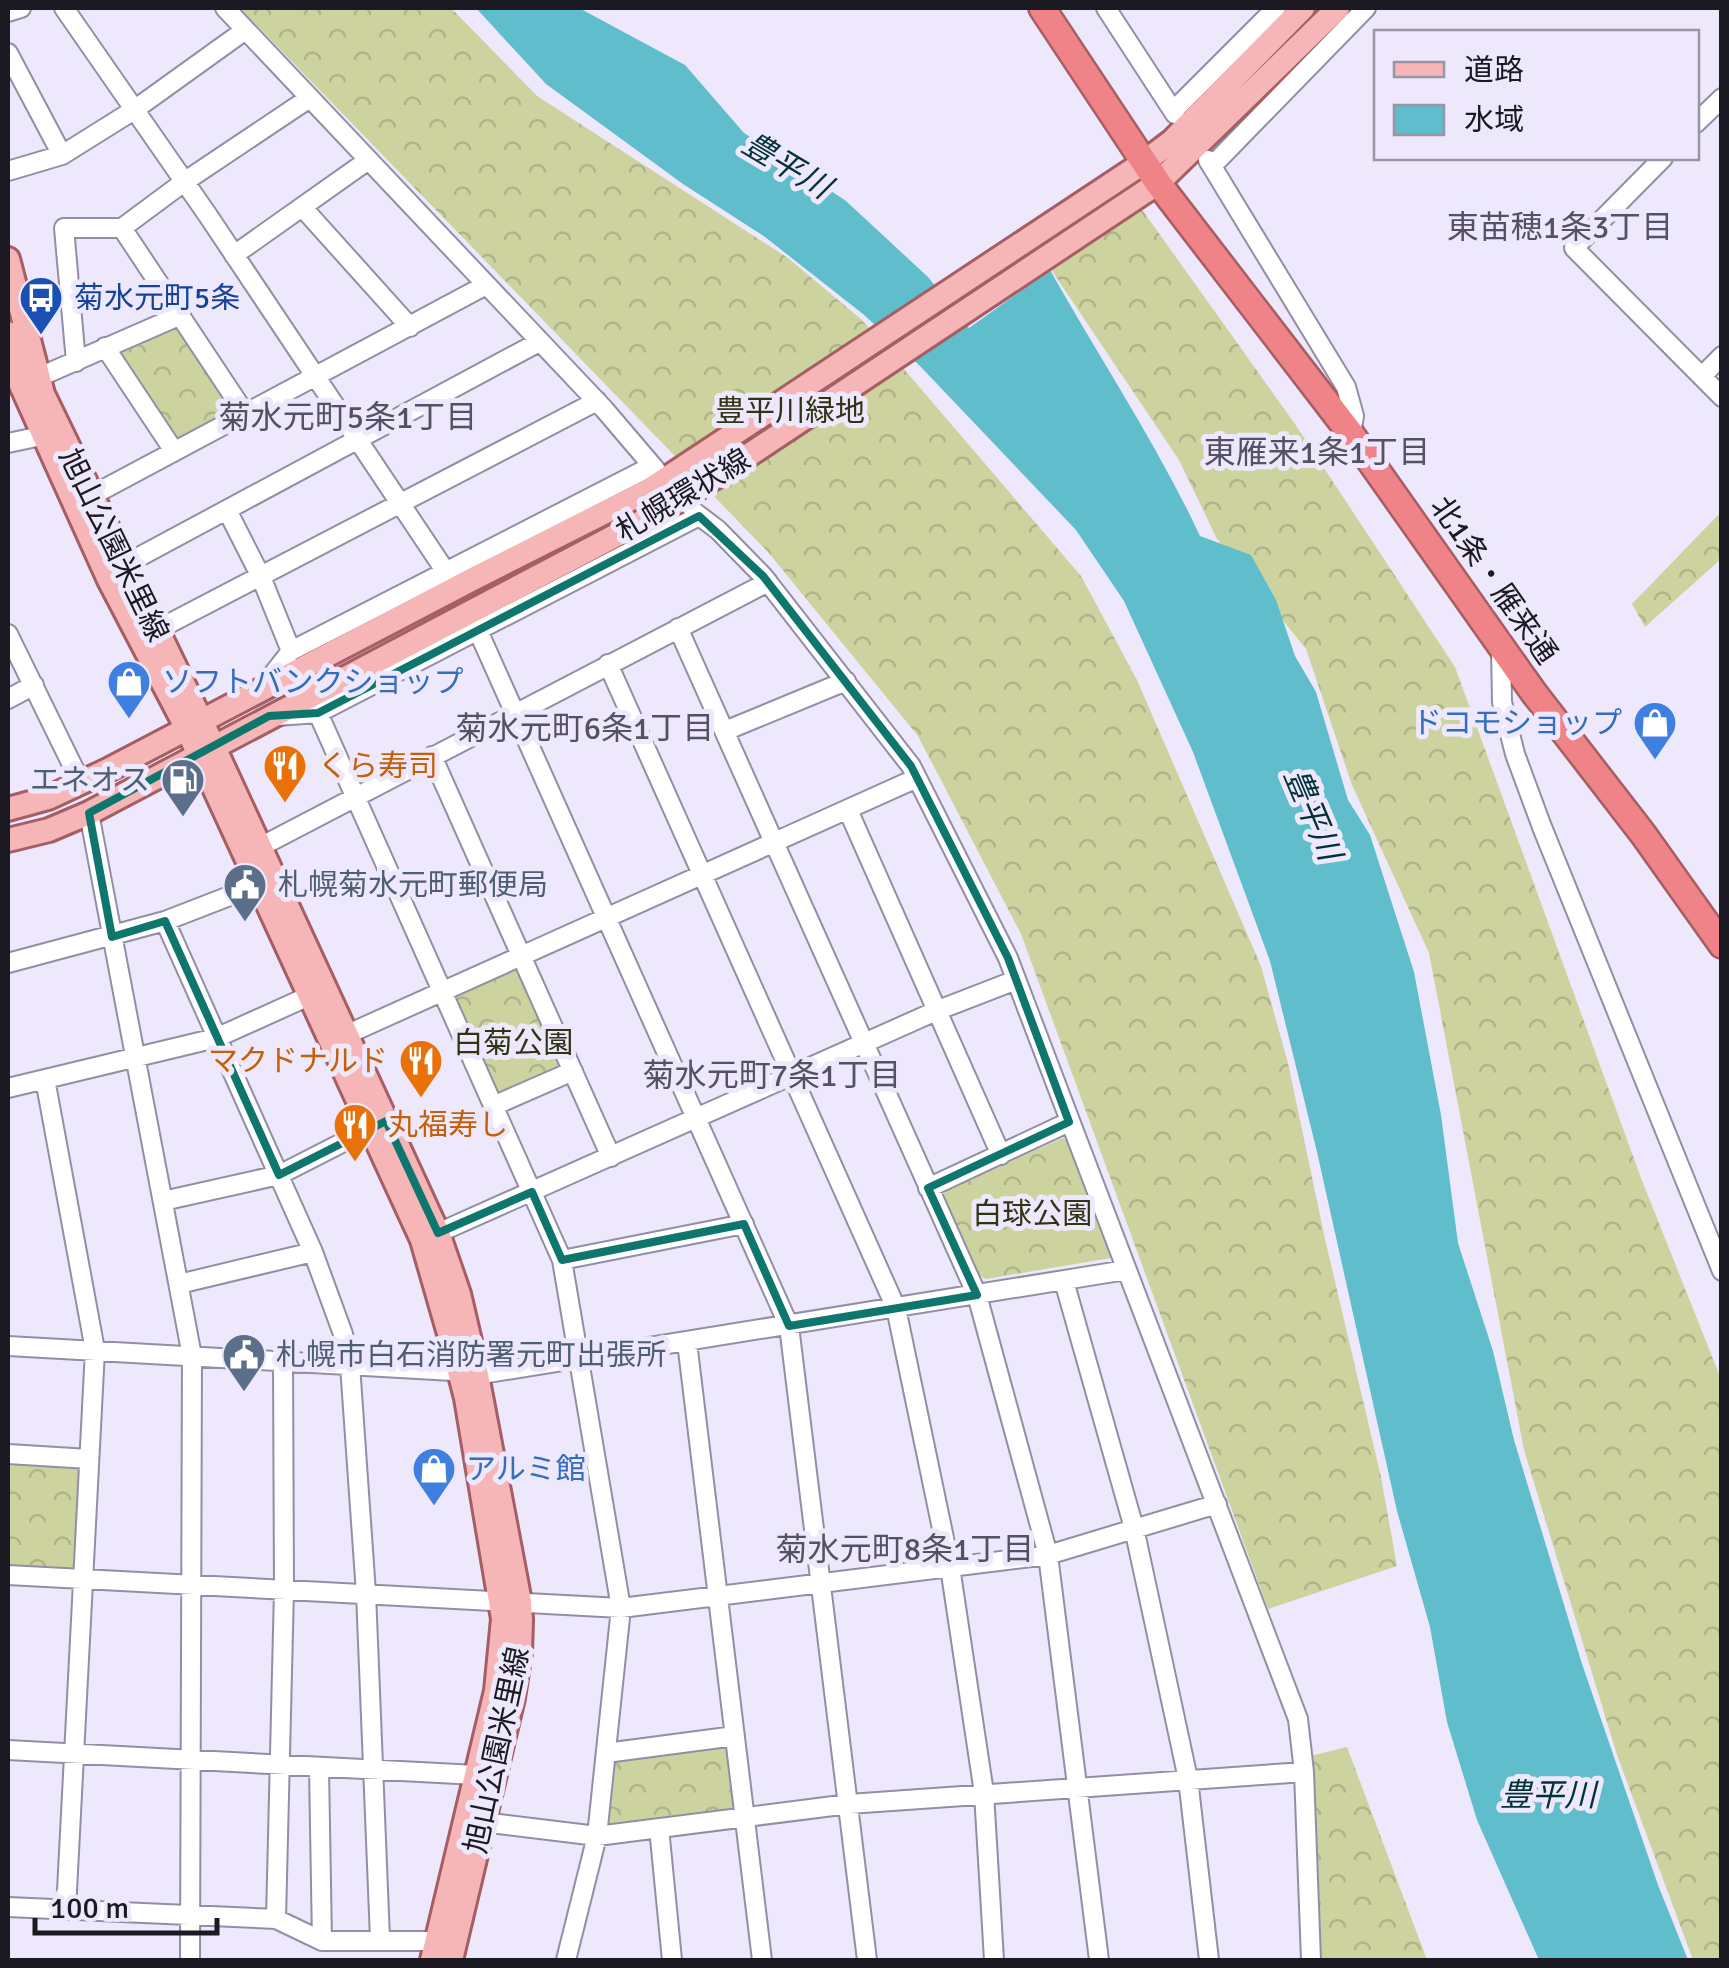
<svg xmlns="http://www.w3.org/2000/svg" width="1729" height="1968" viewBox="0 0 1729 1968" font-family="Signika,'Noto Sans JP',sans-serif">
<style>
.forest{fill:url(#forest-crowns)}
.water{fill:#60bdcc}
.lines{fill:none;stroke-linecap:round;stroke-linejoin:round}
.minor-casing{stroke:#938ea4;stroke-width:22}
.major-casing{stroke:#a55e63;stroke-width:28}
.highway-casing{stroke:#a55e63;stroke-width:30}
.minor{stroke:#fff;stroke-width:18}
.major{stroke:#f6b5b7;stroke-width:22}
.highway{stroke:#f08387;stroke-width:25}
.marked{fill:none;stroke:#0f766e;stroke-width:8;stroke-linejoin:round}
.labels{text-anchor:middle;stroke-width:10;stroke-linejoin:round;paint-order:stroke}
.transit-label{font-size:30px;fill:#164399;stroke:#ede8fb;text-anchor:start}
.park-label{font-size:30px;fill:#303314;stroke:#ede8fb}
.street-label{font-size:30px;fill:#1b1921;stroke:#ede8fb}
.shop-label{font-size:30px;fill:#366cbe;stroke:#ede8fb;text-anchor:start}
.food-label{font-size:30px;fill:#c56008;stroke:#ede8fb;text-anchor:start}
.service-label{font-size:30px;fill:#4e5e75;stroke:#ede8fb;text-anchor:start}
.water-label{font-size:32px;font-style:italic;fill:#023137;stroke:#ede8fb}
.neighbourhood-label{font-size:32px;fill:#555063;stroke:#ede8fb}
</style>
<defs>
<pattern id="forest-crowns" width="20" height="18" patternUnits="userSpaceOnUse" patternTransform="scale(2.5)"><rect width="20" height="18" fill="#cdd39f"/><path d="M2 6a3 3 0 1 1 6 0M12 15a3 3 0 1 1 6 0" fill="none" stroke="#afb589"/></pattern>
</defs>
<rect width="100%" height="100%" fill="#ede8fb"/>
<path class="forest" d="M240,8h211l86,88 251,162 74,62 219,256 56,104 124,286 27,97 37,176 56,238 16,89 -129,43 -247,-675 -103,-198 -150,-184z
M1138,204l157,220 160,243 186,511 80,201v581h-28l-76,-205 -93,-305 -95,-497 -77,-168 -46,-136 -89,-110 -38,-79 -129,-192z
M172,324l7,1 55,81 -1,7 -53,26 -7,-1 -53,-83 1,-5z
M1721,512v47l-76,68 -13,-23z
M514,966l5,2 43,97 -1,4 -59,26 -7,-2 -40,-94 2,-8z
M1063,1138l5,1 43,119 -125,21 -8,-4 -35,-78 2,-6z
M8,1461l70,4 4,4 -7,98 -5,4 -62,-3z
M729,1746l7,60 -4,5 -121,16 -5,-5 6,-58 4,-5z
M1347,1747l80,213h-109l-8,-204z"/>
<path class="water" d="M476,8h103l106,57 59,68 102,68 82,76 41,51 81,-58c50,89 107,174 150,266l51,19 25,45 19,56 21,36 32,108 22,35 44,137 27,143 17,128 35,108 21,89 68,224 76,221 30,75h-149l-62,-140 -30,-98 -17,-95 -33,-116 -80,-359 -47,-191 -77,-209 -69,-151 -48,-71 -156,-164 -57,-52 -98,-77 -82,-53 -137,-100z"/>
<g class="lines">
<defs>
<path id="minor" d="M64,8l145,209 241,361
M225,8l379,401 52,61
M1106,8l69,106
M8,12l13,-4
M8,53l54,102
M1173,111l103,-103
M1696,123l26,-25
M1663,158l-89,90 148,149
M1208,160l138,227 8,29 -3,18
M1212,166l154,-158
M8,171l54,-16 72,-45 110,-79
M303,208l107,119
M234,255l133,-94
M105,347l69,104
M76,362l-12,-134h58
M1702,376l20,-20
M30,381l151,-66
M246,415l-124,-187 62,-46 124,-83
M8,443l47,-10
M91,496l395,-211
M227,510l34,67 30,74
M693,511l25,19 45,46 148,190 97,192 290,761 6,53 7,188
M124,565l415,-223
M475,624l314,702 78,634
M678,628l299,667 71,260 51,405
M155,631l442,-230
M8,634l72,147
M1501,648l1,54 13,52 27,73 180,444
M608,664l288,644 54,259 34,226 10,167
M263,687l28,-36 361,-185
M8,699l26,-14
M318,713l244,547 59,348 -24,228 -31,124
M277,716l41,-3 381,-197
M725,731l121,-50
M432,756l179,401
M848,810l153,345
M89,813l103,543 -2,604
M258,848l510,-266
M165,921l148,331 30,82 7,31 16,228 14,346
M8,963l157,-42 93,-36
M339,1038l578,-260
M45,1079l50,271 -29,560
M8,1088l208,-50 93,-42
M493,1106l80,-35
M928,1188l141,-66
M163,1201l116,-26 92,-47
M438,1233l498,-222 80,-31
M562,1260l182,-36
M1064,1281l70,247 54,251 21,181
M179,1284l134,-32
M687,1342l75,618
M8,1346l480,27 638,-103
M8,1454l81,5
M8,1575l613,33 427,-53 169,-51
M8,1750l468,25
M606,1753l129,-17
M319,1768l3,173
M474,1821l123,15 252,-32 455,-32
M659,1828l13,132
M8,1907l268,12 46,22h115
M276,1919l8,-329 -1,-229"/>
<path id="major" d="M8,259l35,135 171,353 224,486 21,61 14,60 47,248 1,18 -1,32 -7,46 -62,262
M8,333l13,52 88,195 78,149 235,511 32,111 12,47 37,221 -7,72 -64,269
M8,809l40,-11 60,-28 363,-190 178,-90 494,-327 29,-22 131,-133
M8,840l41,-10 40,-17 577,-304 65,-42 427,-284 180,-175"/>
<path id="highway" d="M1042,8l116,175 193,251 183,259 109,141 79,111"/>
</defs>
<use href="#minor" class="minor-casing"/>
<use href="#major" class="major-casing"/>
<use href="#highway" class="highway-casing"/>
<use href="#minor" class="minor"/>
<use href="#major" class="major"/>
<use href="#highway" class="highway"/>
</g>
<path class="marked" d="M699,516l64,60 148,190 97,192 61,164 -141,66 49,107 -188,31 -45,-102 -182,36 -30,-68 -94,41 -52,-112 -107,54 -114,-254 -53,16 -23,-124 180,-97 49,-3z"/>
<defs>
<symbol id="bus-pin" viewBox="-11 -11 22 30"><path d="M0 17L-7.5 6A9.5 9.5 0 1 1 7.5 6Z" fill="#1a4fb4" stroke="#ede8fb"/><path d="M-5-6H5V4H4V6H2V4H-2V6H-4V4H-5ZM-3.5-4V0h7V-4ZM-3.5 1.2v1.5H-2V1.2ZM2 1.2v1.5H3.5V1.2Z" fill="#fff"/></symbol>
<symbol id="shop-pin" viewBox="-11 -11 22 30"><path d="M0 17L-7.5 6A9.5 9.5 0 1 1 7.5 6Z" fill="#3f7fe0" stroke="#ede8fb"/><path d="M-5-2.5h2.3a2.7 3.5 0 0 1 5.4 0H5L5.5 6h-11ZM-1.5-2.5h3a1.5 2.3 0 0 0-3 0Z" fill="#fff"/></symbol>
<symbol id="restaurant-pin" viewBox="-11 -11 22 30"><path d="M0 17L-7.5 6A9.5 9.5 0 1 1 7.5 6Z" fill="#e8710a" stroke="#ede8fb"/><path d="M-5-6h1v4h1v-4h1v4h1v-4h1v5L-1.5 .5V6h-2V.5L-5-1ZM5-6V6H3V1.5H1.5Q1.5-4 5-6Z" fill="#fff"/></symbol>
<symbol id="fuel-pin" viewBox="-11 -11 22 30"><path d="M0 17L-7.5 6A9.5 9.5 0 1 1 7.5 6Z" fill="#5c6f8a" stroke="#ede8fb"/><path d="M-5.5-6h7V0h2V4h1.3V-2.5L3-4.5l.8-.8L6-3V5H2.5V1h-1V6h-7ZM-4.2-4.7v3.2H.2V-4.7Z" fill="#fff"/></symbol>
<symbol id="civic-pin" viewBox="-11 -11 22 30"><path d="M0 17L-7.5 6A9.5 9.5 0 1 1 7.5 6Z" fill="#5c6f8a" stroke="#ede8fb"/><path d="M-.6-6.5H3V-4.5H.6V-3L4-1V1h2V6H-6V1h2V-1L-.6-3ZM-1.2 2.5V6h2.4V2.5Z" fill="#fff"/></symbol>
</defs>
<g fill-rule="evenodd">
<use href="#bus-pin" x="16" y="273" width="50" height="68"/>
<use href="#shop-pin" x="104" y="657" width="50" height="68"/>
<use href="#shop-pin" x="1630" y="698" width="50" height="68"/>
<use href="#restaurant-pin" x="260" y="741" width="50" height="68"/>
<use href="#fuel-pin" x="158" y="755" width="50" height="68"/>
<use href="#civic-pin" x="220" y="860" width="50" height="68"/>
<use href="#restaurant-pin" x="396" y="1036" width="50" height="68"/>
<use href="#restaurant-pin" x="330" y="1100" width="50" height="68"/>
<use href="#civic-pin" x="219" y="1330" width="50" height="68"/>
<use href="#shop-pin" x="409" y="1444" width="50" height="68"/>
</g>
<g class="labels">
<g class="transit-label">
<text x="74" y="308">菊水元町5条</text>
</g>
<g class="park-label">
<text x="790" y="421">豊平川緑地</text>
<text x="513" y="1053">白菊公園</text>
<text x="1032" y="1224">白球公園</text>
</g>
<g class="street-label">
<text transform="translate(683 495) rotate(-31)" y="10">札幌環状線</text>
<text transform="translate(114 545) rotate(64)" y="10">旭山公園米里線</text>
<text transform="translate(1494 580) rotate(55)" y="10">北1条・雁来通</text>
<text transform="translate(497 1750) rotate(-78)" y="10">旭山公園米里線</text>
</g>
<g class="shop-label">
<text x="162" y="692">ソフトバンクショップ</text>
<text x="1622" y="733" text-anchor="end">ドコモショップ</text>
<text x="466" y="1479">アルミ館</text>
</g>
<g class="food-label">
<text x="318" y="776">くら寿司</text>
<text x="388" y="1071" text-anchor="end">マクドナルド</text>
<text x="388" y="1135">丸福寿し</text>
</g>
<g class="service-label">
<text x="150" y="790" text-anchor="end">エネオス</text>
<text x="278" y="895">札幌菊水元町郵便局</text>
<text x="276" y="1365">札幌市白石消防署元町出張所</text>
</g>
<g class="water-label">
<text transform="translate(787 165) rotate(31)" y="11">豊平川</text>
<text transform="translate(1313 814) rotate(67)" y="11">豊平川</text>
<text x="1548" y="1806">豊平川</text>
</g>
<g class="neighbourhood-label">
<text x="1560" y="238">東苗穂1条3丁目</text>
<text x="348" y="428">菊水元町5条1丁目</text>
<text x="1317" y="463">東雁来1条1丁目</text>
<text x="585" y="739">菊水元町6条1丁目</text>
<text x="772" y="1086">菊水元町7条1丁目</text>
<text x="905" y="1560">菊水元町8条1丁目</text>
</g>
</g>
<rect width="1729" height="1968" fill="none" stroke="#1b1921" stroke-width="20"/>
<rect x="1374" y="30" width="325" height="130" fill="#ede8fb" stroke="#9995a4" stroke-width="2.5"/>
<rect x="1394" y="62" width="50" height="15" fill="#f6b5b7" stroke="#9995a4" stroke-width="2.5"/>
<text x="1464" y="80" font-size="30" fill="#1b1921">道路</text>
<rect x="1394" y="105" width="50" height="30" fill="#60bdcc" stroke="#9995a4" stroke-width="2.5"/>
<text x="1464" y="130" font-size="30" fill="#1b1921">水域</text>
<path d="M35 1918v15h182v-15" fill="none" stroke="#1b1921" stroke-width="5"/>
<text x="50" y="1918" font-size="30" fill="#1b1921" stroke="#ede8fb" stroke-width="8" paint-order="stroke">100 m</text>
</svg>
